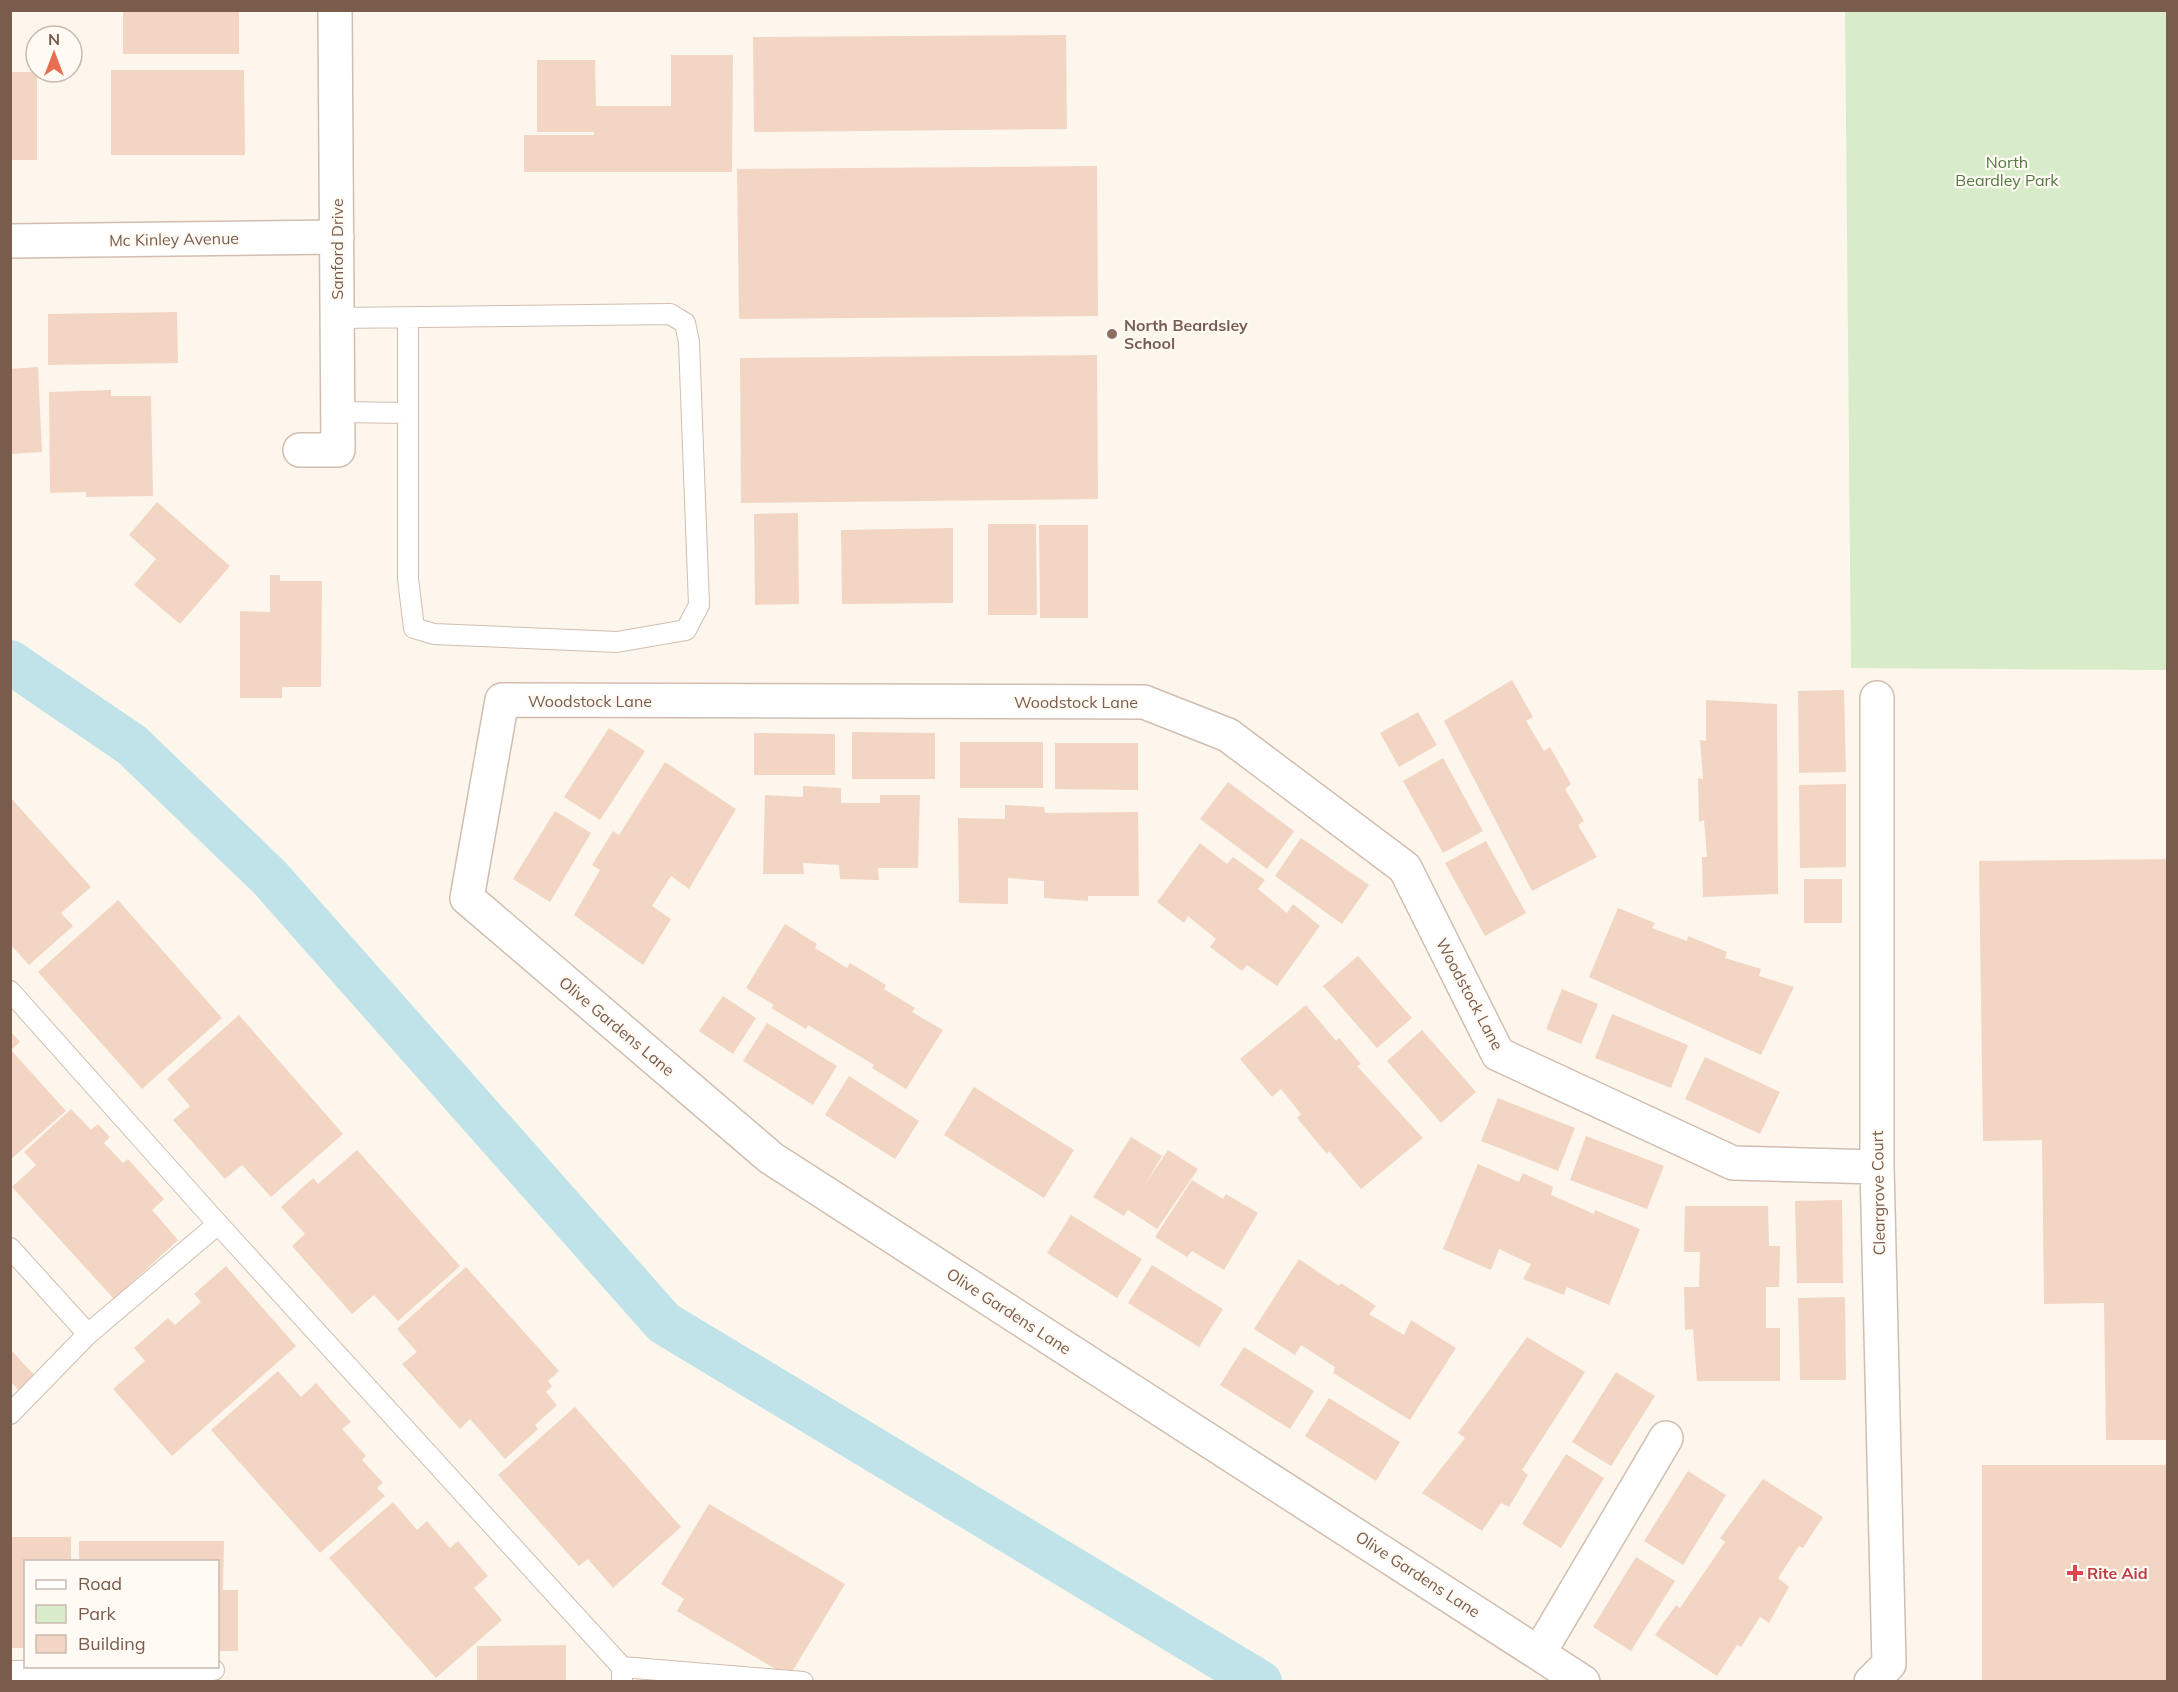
<svg xmlns="http://www.w3.org/2000/svg" width="2178" height="1692" viewBox="0 0 2178 1692" font-family="Mulish,sans-serif">
<style>
.green{fill:#d8ecc9}
.lines{fill:none;stroke-linecap:round;stroke-linejoin:round}
.canal{stroke:#bfe3e8;stroke-width:44}
.building{fill:#f3d5c3}
.lane-casing{stroke:#d1beb0;stroke-width:22}
.street-casing{stroke:#d1beb0;stroke-width:36}
.lane{stroke:#fff;stroke-width:20}
.street{stroke:#fff;stroke-width:33}
.education-dot{fill:#8d6e63;stroke:#fffaf3;stroke-width:2}
.health-dot{fill:#e0444e;stroke:#fffaf3;stroke-width:2}
.labels{text-anchor:middle;stroke-width:4.5;stroke-linejoin:round;paint-order:stroke}
.park-label{font-size:16px;fill:#537a41;stroke:#fffaf3}
.street-label{font-size:16px;fill:#7a5c4d;stroke:#fffaf3}
.education-label{font-size:16px;font-weight:bold;fill:#785e54;stroke:#fffaf3;text-anchor:start}
.health-label{font-size:16px;font-weight:bold;fill:#be3a42;stroke:#fffaf3;text-anchor:start}
</style>
<rect width="100%" height="100%" fill="#fdf6ec"/>
<path class="green" d="M1845,11h322v659l-316,-2z"/>
<g class="lines">
<path class="canal" d="M10,662l122,83 138,133 394,445 596,359"/>
</g>
<path class="building" d="M123,10h116v44h-116z
M1066,35l1,94 -313,3 -1,-95z
M671,55h62l-1,117h-208v-37h70v-3h-57v-72h58l1,46h75z
M111,70h133l1,85h-134z
M10,72h27v88h-27z
M1097,166l1,150 -359,3 -2,-150z
M177,312l1,51 -130,2v-51z
M1097,355l1,144 -357,4 -1,-145z
M38,367l4,85 -32,2v-85z
M111,390v6h40l2,100 -67,1v-5l-36,1 -1,-101z
M157,502l73,64 -50,58 -46,-39 22,-26 -27,-24z
M798,513l1,91 -44,1 -1,-91z
M988,524h48l1,91h-49z
M1039,525h49v93h-48z
M953,528v75l-111,1 -1,-74z
M270,575h10v6h42l-1,106h-39v11h-42v-87l30,1z
M1512,680l21,37 -7,4 18,30 6,-4 21,37 -6,5 19,32 -6,4 19,32 -65,34 -88,-170z
M1844,690l2,82 -47,1 -1,-82z
M1706,700l71,4 1,190 -75,3 -1,-40h5l-3,-37 -5,2 -1,-44 5,1 -3,-39 6,1z
M1418,712l19,33 -38,22 -19,-34z
M609,728l36,23 -45,69 -36,-23z
M852,732l83,1v46h-83z
M754,733l81,1v41h-81z
M960,742h83v46h-83z
M1055,743h83v47l-83,-1z
M1443,758l40,73 -40,22 -40,-72z
M665,762l71,47 -47,80 -18,-13 -19,30 19,13 -28,46 -69,-50 26,-45 -8,-5 21,-34 6,4z
M1228,782l66,49 -27,38 -67,-50z
M1846,784v83l-46,1 -1,-83z
M803,786l38,2v15h39v-8h40l-2,73h-40l1,12 -39,-1 -1,-14 -36,-2 1,11h-41l2,-79 38,2z
M10,797l81,90 -30,26 12,13 -44,39 -19,-21z
M1005,805l39,2 1,6 93,-1 1,84h-51v5l-44,-3v-17l-36,-3v26l-49,-1 -1,-85 47,1z
M555,811l36,22 -41,69 -37,-23z
M1301,838l68,47 -27,39 -67,-48z
M1486,841l40,72 -41,23 -40,-73z
M1200,843l27,21 6,-7 32,23 -7,9 29,24 6,-9 27,22 -43,60 -30,-21 -5,6 -32,-24 6,-8 -28,-23 -4,7 -27,-21z
M2168,859v581h-62l-2,-137 -60,1 -2,-164 -59,1 -4,-280z
M1804,879h38v44h-38z
M118,900l104,118 -80,71 -104,-117z
M1618,908l37,15 -3,5 35,13 1,-5 39,16 -2,6 36,11 -2,7 35,11 -33,68 -172,-78z
M785,924l32,20 -2,4 32,20 3,-5 36,22 -2,4 31,19 -3,4 31,18 -37,59 -34,-21 2,-3 -66,-40 -2,4 -35,-21 3,-3 -28,-17z
M1358,956l54,62 -35,30 -54,-62z
M1562,989l36,15 -17,40 -35,-15z
M723,996l33,22 -23,36 -34,-23z
M1306,1005l30,36 3,-3 22,26 -4,2 66,72 -62,51 -32,-38 -2,3 -30,-36 4,-4 -20,-25 -9,8 -32,-38z
M1612,1014l76,31 -17,43 -76,-30z
M239,1015l104,119 -72,63 -29,-32 -17,14 -52,-59 17,-14 -23,-27z
M767,1023l70,43 -24,39 -70,-44z
M1422,1030l54,62 -35,31 -54,-62z
M10,1031l10,11 -9,8 55,61 -56,49z
M1705,1057l75,35 -20,42 -75,-35z
M849,1076l70,45 -24,38 -70,-44z
M974,1087l100,63 -30,48 -100,-63z
M1498,1098l77,30 -17,43 -77,-30z
M71,1109l20,21 7,-6 12,13 -6,6 19,20 5,-4 36,40 -12,11 26,30 -64,59 -102,-112 24,-22 -12,-13z
M1586,1136l78,30 -17,43 -77,-29z
M1131,1137l31,19 -18,30 24,-36 30,19 -41,60 -29,-19 -4,6 -31,-19z
M357,1150l103,116 -62,55 -24,-26 -22,19 -60,-68 13,-12 -24,-27 32,-29 5,6z
M1478,1164l41,18 4,-9 30,14 -2,8 43,19 1,-4 45,19 -31,76 -42,-18 -3,8 -41,-16 8,-15 -32,-15 -8,21 -48,-21z
M1192,1180l31,19 3,-5 32,19 -34,57 -32,-19 -5,6 -32,-20z
M1842,1200l1,83h-46l-2,-82z
M1685,1206h83l1,40h11l-1,41h-13v41h14v53h-83l-4,-52 -8,1 -1,-43h15l1,-35h-16z
M1071,1215l71,44 -25,39 -70,-45z
M1299,1259l40,27 2,-3 35,23 -7,8 35,21 7,-15 45,28 -46,72 -77,-47 2,-6 -34,-22 -6,10 -41,-26z
M1152,1265l71,44 -24,38 -71,-44z
M226,1266l70,80 -124,110 -59,-67 32,-28 -11,-13 34,-30 7,7 26,-23 -7,-8z
M466,1267l93,104 -11,10 4,5 -6,6 11,13 -22,20 3,4 -33,30 -35,-40 -10,10 -58,-65 15,-12 -20,-23z
M1845,1297l1,83h-46l-2,-82z
M1527,1337l58,35 -63,98 6,5 -19,32 -8,-4 -19,28 -60,-38 43,-55 -7,-5z
M1244,1347l70,44 -24,38 -70,-44z
M10,1349l26,28 -16,15 -7,-8 -3,2z
M278,1371l23,26 15,-14 35,39 -9,7 24,27 -4,4 21,23 -6,5 8,8 -65,57 -109,-123z
M1616,1372l39,24 -44,70 -39,-24z
M1329,1398l71,44 -24,39 -71,-45z
M575,1407l106,120 -68,61 -25,-29 -9,7 -81,-91z
M1566,1454l38,24 -43,70 -39,-24z
M1982,1465h186v217h-186z
M1688,1471l38,24 -43,70 -39,-24z
M1763,1479l60,38 -20,31 -4,-2 -21,32 11,9 -20,36 -9,-6 -19,30 -4,-2 -20,31 -62,-41 21,-30 4,3 45,-66 -5,-4z
M393,1502l24,28 10,-9 23,27 8,-7 30,35 -14,12 28,32 -66,58 -107,-120z
M709,1504l136,80 -56,93 -112,-66 7,-12 -23,-15z
M10,1537h61v25h-45v86h-16z
M79,1541h145l-1,49h15v61h-20v-89h-139z
M1636,1557l39,24 -44,70 -38,-24z
M566,1645v37h-89v-36z"/>
<g class="lines">
<defs>
<path id="lane" d="M337,318l333,-4 15,9 4,19 10,263 -13,25 -69,12 -183,-8 -20,-6 -6,-49v-262
M338,412l70,1
M10,991l208,233 404,443v15
M10,1248l78,86
M10,1414l78,-80 130,-110
M622,1667l181,15
M10,1671l204,-1"/>
<path id="street" d="M10,241l327,-4
M300,450h38l-3,-440
M1539,1653l127,-215
M1583,1682l-812,-524 -304,-260 35,-198 642,2 84,33 177,133 93,186 235,109 144,4
M1871,1682l18,-18 -12,-497v-469"/>
</defs>
<use href="#lane" class="lane-casing"/>
<use href="#street" class="street-casing"/>
<use href="#lane" class="lane"/>
<use href="#street" class="street"/>
</g>
<circle class="education-dot" cx="1112" cy="334" r="6"/>
<path class="health-dot" d="M2072 1564h6v6h6v6h-6v6h-6v-6h-6v-6h6z"/>
<g class="labels">
<g class="park-label">
<text x="2007" y="168">North<tspan x="2007" dy="18">Beardley Park</tspan></text>
</g>
<g class="street-label">
<text transform="translate(174 239) rotate(-1)" y="6">Mc Kinley Avenue</text>
<text transform="translate(337 249) rotate(-90)" y="6">Sanford Drive</text>
<text x="590" y="707">Woodstock Lane</text>
<text x="1076" y="708">Woodstock Lane</text>
<text transform="translate(1470 994) rotate(62)" y="6">Woodstock Lane</text>
<text transform="translate(617 1026) rotate(40)" y="6">Olive Gardens Lane</text>
<text transform="translate(1878 1193) rotate(-91)" y="6">Cleargrove Court</text>
<text transform="translate(1009 1311) rotate(33)" y="6">Olive Gardens Lane</text>
<text transform="translate(1418 1574) rotate(33)" y="6">Olive Gardens Lane</text>
</g>
<g class="education-label">
<text x="1124" y="331">North Beardsley<tspan x="1124" dy="18">School</tspan></text>
</g>
<g class="health-label">
<text x="2087" y="1579">Rite Aid</text>
</g>
</g>
<rect width="2178" height="1692" fill="none" stroke="#7a5c4d" stroke-width="24"/>
<rect x="24" y="1560" width="195" height="108" fill="#fffaf3" stroke="#cabbb1" stroke-width="1.5"/>
<rect x="36" y="1580" width="30" height="9" fill="#ffffff" stroke="#cabbb1" stroke-width="1.5"/>
<text x="78" y="1590" font-size="18" fill="#7a5c4d">Road</text>
<rect x="36" y="1605" width="30" height="18" fill="#d8ecc9" stroke="#cabbb1" stroke-width="1.5"/>
<text x="78" y="1620" font-size="18" fill="#7a5c4d">Park</text>
<rect x="36" y="1635" width="30" height="18" fill="#f3d5c3" stroke="#cabbb1" stroke-width="1.5"/>
<text x="78" y="1650" font-size="18" fill="#7a5c4d">Building</text>
<g transform="translate(54 54)"><circle r="28" fill="#fffaf3" stroke="#cabbb1" stroke-width="1.5"/>
<path d="M0-4.5L10 22L0 15L-10 22Z" fill="#e76f51"/>
<text y="-9" font-size="16" font-weight="bold" text-anchor="middle" fill="#7a5c4d">N</text>
</g>
</svg>
